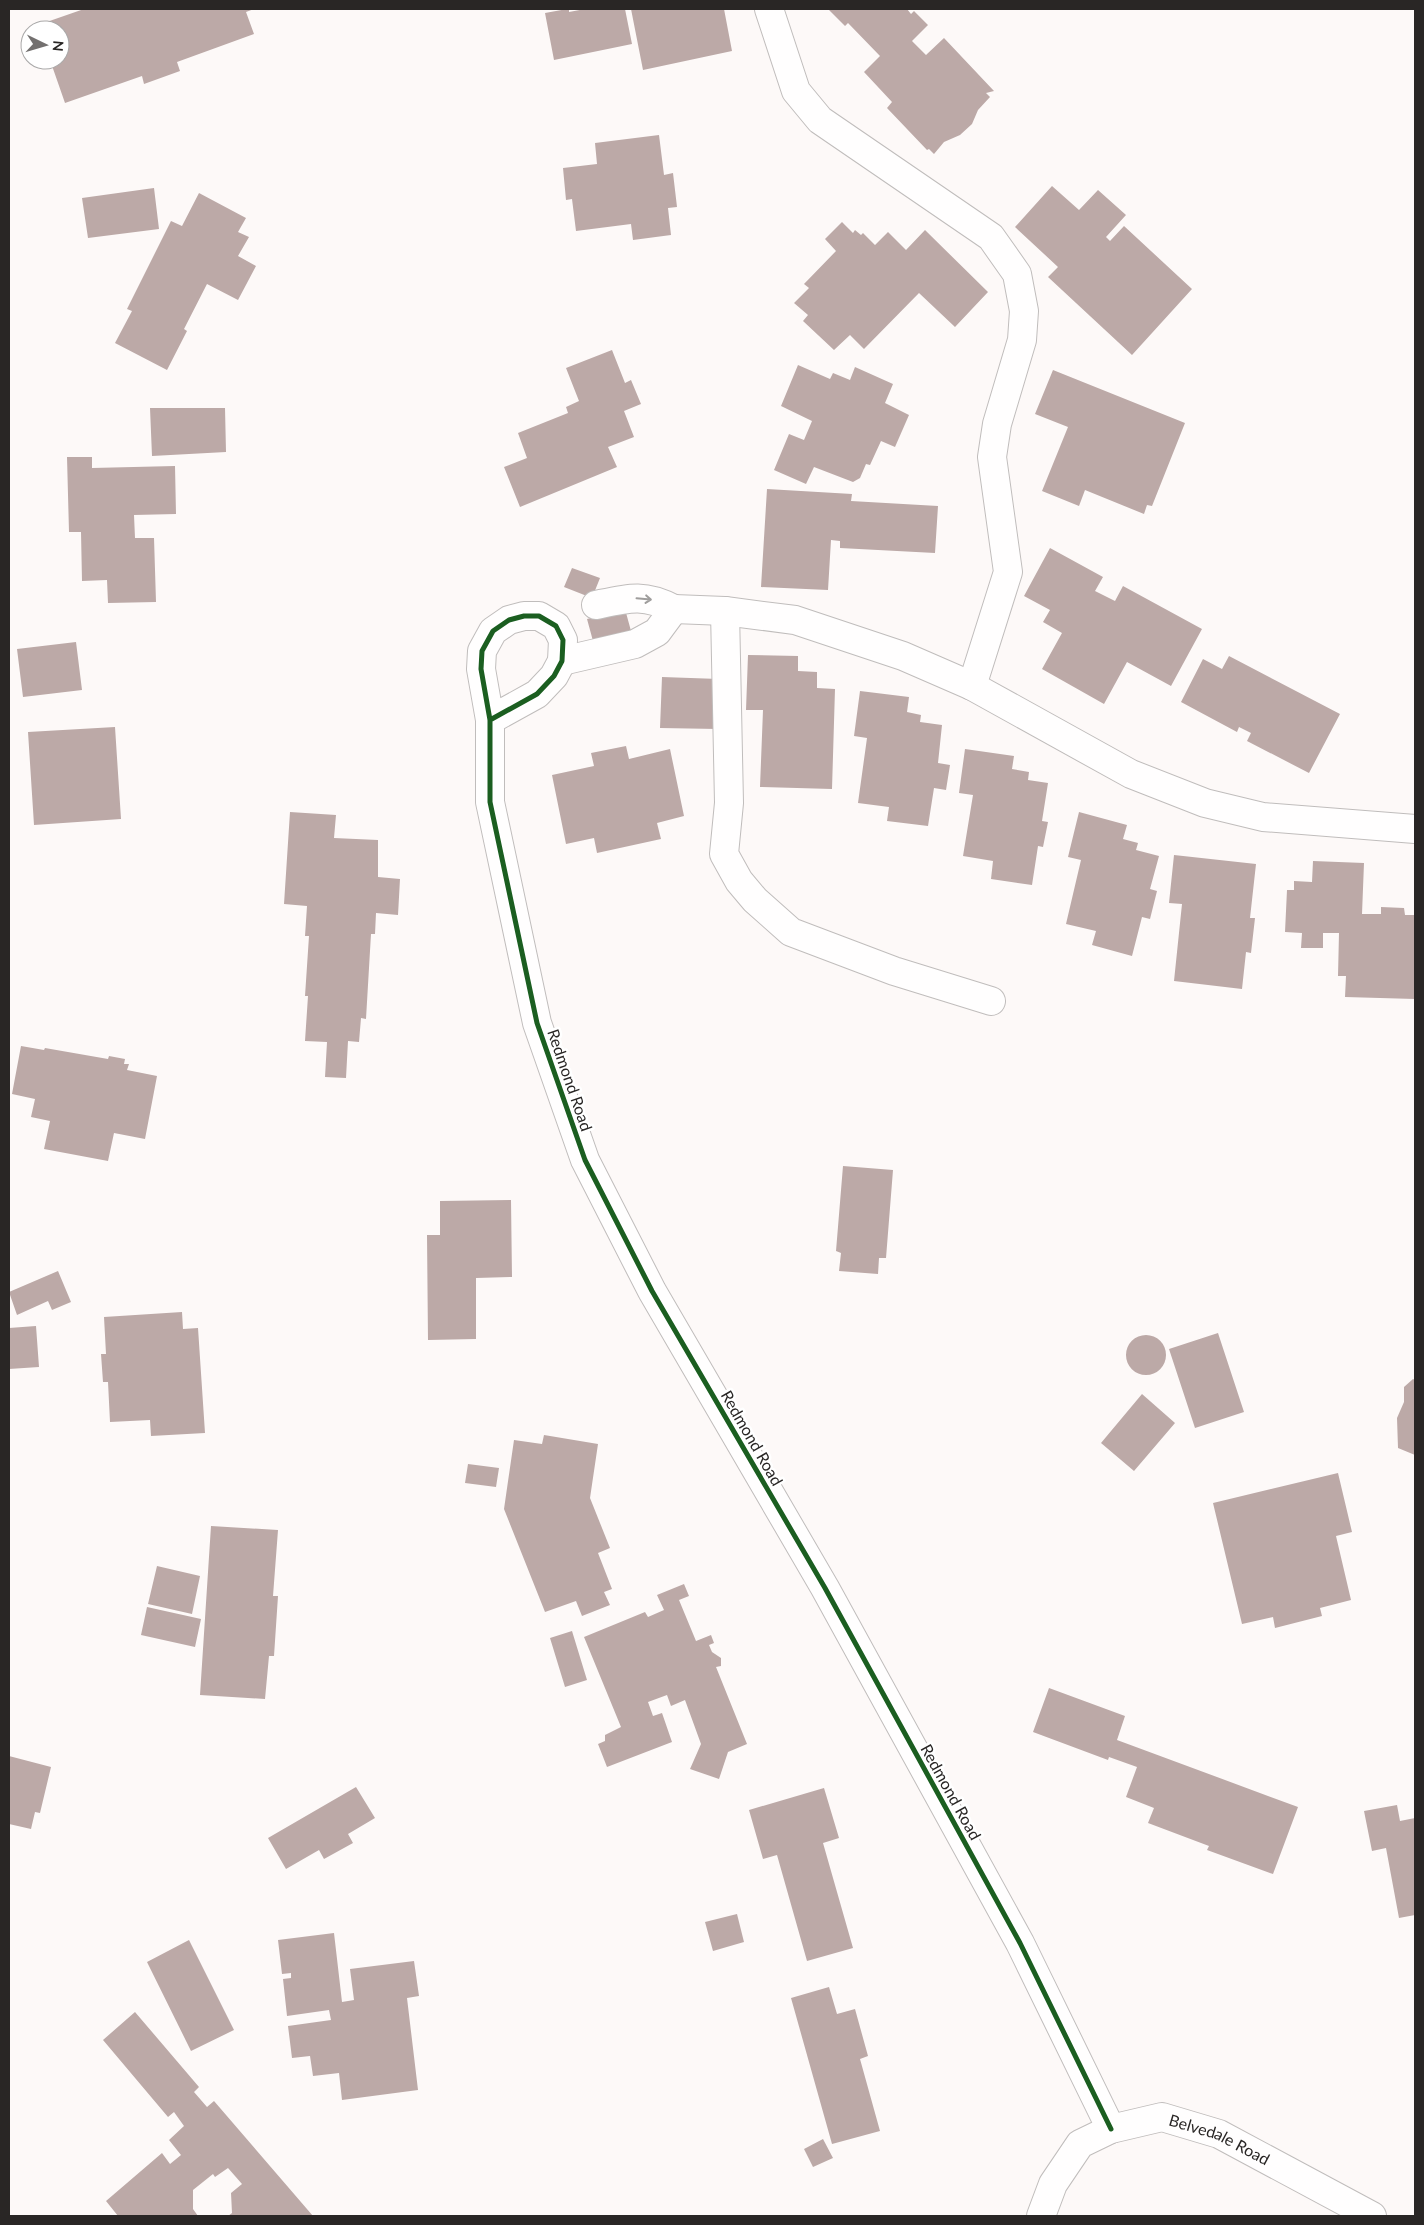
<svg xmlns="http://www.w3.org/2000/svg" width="1424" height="2225" viewBox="0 0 1424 2225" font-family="Lato,sans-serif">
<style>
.building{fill:#bca9a7}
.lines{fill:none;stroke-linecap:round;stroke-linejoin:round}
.minor-casing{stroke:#c0bdbc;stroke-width:30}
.minor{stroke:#fffefe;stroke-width:28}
.cycleway-casing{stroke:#fff;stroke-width:8}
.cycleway{stroke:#1b5e20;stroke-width:5}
.oneway{stroke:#9f9d9c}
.labels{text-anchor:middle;stroke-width:5;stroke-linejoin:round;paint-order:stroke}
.street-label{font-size:16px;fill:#292625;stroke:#fff}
</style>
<rect width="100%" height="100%" fill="#fdf9f8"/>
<path class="building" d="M84,9h170l-8,3 8,22 -77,28 3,9 -36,13 -2,-8 -77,27 -15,-43h10v-30h-21l-1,-5z
M567,9h2v3l16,-3h40l7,35 -78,16 -9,-47z
M631,9h93l8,42 -89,19z
M828,9h79l4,5 3,-3 14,14 -16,16 14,14 18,-17 50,53 -8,2 4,4 -12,13 -6,14 -12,11 -16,7 -10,12 -5,-5 -2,1 -40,-42 5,-6 -28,-30 16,-16 -32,-33 -3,3z
M659,135l5,40 9,-2 4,34 -9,1 3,27 -38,5 -2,-16 -55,7 -4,-32 -6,1 -3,-32 34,-4 -2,-21z
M1052,186l27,24 19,-20 28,25 -20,22 4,4 14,-15 68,63 -60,66 -84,-78 10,-10 -43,-40z
M154,188l5,41 -71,9 -6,-40z
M199,193l47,25 -8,14 11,5 -11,19 18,10 -18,34 -31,-16 -23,45 3,2 -20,39 -52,-27 17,-32 -5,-2 44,-88 11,5z
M842,222l11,11 2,-3 6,5 2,-2 12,12 13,-13 18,18 19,-20 63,62 -33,35 -36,-34 -55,56 -14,-14 -16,15 -31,-29 5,-6 -14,-12 15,-15 -5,-4 32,-33 -11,-12z
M612,350l13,33 6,-3 10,24 -17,7 10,26 -26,10 9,20 -97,40 -16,-40 23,-9 -9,-25 50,-20 -2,-6 13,-6 -13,-33z
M798,365l32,14 3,-6 17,7 5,-13 38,17 -8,19 24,12 -14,32 -14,-6 -11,24 -4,-1 -6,14 -7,4 -39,-15 -8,17 -32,-14 15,-36 15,6 8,-19 -31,-15z
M1053,370l132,53 -33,83 -5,-1 -3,9 -59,-24 -6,16 -37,-15 26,-64 -33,-13z
M150,408h75l1,44 -74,4z
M67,457h25v11l83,-2 1,48 -42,1 1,23h19l2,64 -48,1 -1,-23 -25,1 -1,-49h-12z
M767,489l85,5 -1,7 87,5 -3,47 -95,-5v-7l-9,-1 -3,50 -67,-3z
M1050,548l53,29 -8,14 20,10 8,-15 79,43 -31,57 -44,-24 -23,42 -62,-35 20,-36 -19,-11 7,-12 -26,-14z
M572,568l28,10 -8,20 -28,-11z
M625,609l6,22 -38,10 -6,-22z
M76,642l6,48 -59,7 -6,-48z
M748,655l50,1v15l19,1v16l18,1 -3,100 -72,-2 3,-77h-17z
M1229,656l111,58 -31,59 -62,-32 4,-8 -12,-6 -2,5 -56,-30 22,-43 19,10z
M662,677l57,2 -1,50 -58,-1z
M860,691l49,6 -2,15 14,3 -1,7 22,3 -4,38 12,2 -4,25 -12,-2 -6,38 -41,-5 2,-14 -31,-4 9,-65 -13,-2z
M115,727l6,92 -87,6 -6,-93z
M626,746l3,13 41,-10 14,67 -27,7 4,16 -64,14 -3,-15 -28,6 -14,-69 42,-9 -3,-13z
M965,749l49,7 -2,13 17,3 -1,8 20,3 -6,38 6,1 -5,25 -5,-1 -6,39 -41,-6 2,-18 -30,-5 10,-61 -14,-2z
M290,812l46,3 -2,23 44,2v37l22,2 -2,36 -22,-2 -1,21h-4l-5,85 -5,-1 -2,24 -11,-1 -2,37 -21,-1 2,-35 -22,-1 3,-45h-3l4,-60h-4l2,-30 -23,-2z
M1079,812l48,13 -4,14 15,4 -2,7 23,6 -9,33 7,2 -7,28 -8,-2 -10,39 -40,-11 4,-14 -30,-7 15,-64 -13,-3z
M1174,855l82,9 -6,54h5l-4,35 -5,-1 -4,37 -68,-8 8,-77 -13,-1z
M1313,861l51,2 -2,51h19v-7l23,1 1,7h10v84l-70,-2 1,-21h-8l1,-43h-16v15h-22l1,-15 -17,-1 2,-42h7v-9l18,1z
M21,1046l23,4 1,-2 63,11 1,-3 16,3 -1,5h5l-2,6 30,6 -12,63 -31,-6 -6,28 -64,-12 6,-28 -19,-4 4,-18 -23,-5z
M843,1166l50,4 -7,88h-7l-1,16 -39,-3 2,-18 -5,-2z
M511,1200l1,77 -36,1v61l-48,1 -1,-105h13v-34z
M58,1271l13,31 -19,8 -4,-9 -31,14 -8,-23z
M182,1312l1,17 15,-1 7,105 -54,3 -1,-16 -40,2 -2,-40h-5l-2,-28h5l-2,-37z
M36,1326l3,41 -30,2v-41z
M1218,1333l26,79 -49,16 -26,-79z
M1126 1355a20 20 0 1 1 40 0a20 20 0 1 1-40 0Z
M1413,1379l2,1v75l-17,-7 -1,-30 7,-16v-15z
M1142,1394l33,29 -41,48 -33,-28z
M544,1435l54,9 -8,54 20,50 -12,5 14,36 -8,3 6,13 -28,11 -6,-15 -31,11 -41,-103 10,-69 28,4z
M468,1464l31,4 -3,19 -31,-4z
M1338,1473l14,59 -16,4 15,64 -31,8 2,8 -47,12 -2,-11 -31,7 -29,-121z
M211,1526l67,4 -5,66h5l-4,60h-5l-4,43 -65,-4z
M157,1566l43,10 -8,38 -44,-10z
M684,1584l5,12 -10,4 17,41 15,-6 3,8 -5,2 3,7 9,6v8l-5,1 31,77 -19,8 -9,27 -29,-10 11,-25 -16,-44 -14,6 -4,-11 -19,7 5,14 9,-3 10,29 -65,25 -9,-23 7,-3v-6l16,-8 -37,-90 61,-25 3,5 16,-7 -7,-15z
M147,1607l54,12 -6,28 -54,-12z
M572,1631l15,49 -22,7 -15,-49z
M1049,1688l76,28 -8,24 181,67 -25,67 -66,-24 2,-4 -61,-23 6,-15 -28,-11 11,-30 -28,-10 -1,3 -75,-28z
M9,1756l42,11 -11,46 -5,-1 -4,17 -22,-5z
M356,1787l19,31 -27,16 5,9 -29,16 -5,-9 -33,19 -18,-31z
M824,1788l15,50 -16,5 30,105 -46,13 -30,-106 -14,4 -14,-49z
M1397,1805l3,16 15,-3v97l-16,3 -13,-70 -14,3 -8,-40z
M737,1914l7,28 -31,9 -8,-29z
M334,1933l8,69 12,-2 -4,-31 64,-8 5,35 -12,2 11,92 -76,10 -3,-27 -26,3 -3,-20 -18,2 -4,-32 43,-6 -2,-10 -42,6 -4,-37 8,-1v-5l-9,1 -4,-34z
M189,1940l45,90 -43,21 -44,-89z
M829,1987l8,27 18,-5 13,47 -8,3 20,72 -48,13 -41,-146z
M135,2012l64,75 -5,5 13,15 7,-6 99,115h-85l4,-3 -1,-20 11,-9 -14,-16 -13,9 -2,-3 -20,16v19l5,7h-80l-12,-15 56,-48 8,11 11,-9 -12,-15 15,-14 -10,-14 -6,5 -65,-77z
M823,2139l10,19 -20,9 -9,-18z"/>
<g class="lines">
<defs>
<g id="minor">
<path d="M769,9l27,82 24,29 171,117 26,37 7,37 -2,29 -25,84 -5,33 16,115 -36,114"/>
<path d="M674,609l51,2 70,9 108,36 69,30 159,88 74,29 58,14 152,12"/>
<path d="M725,611l4,192 -5,51 15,27 16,19 36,32 103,39 97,30"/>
<path d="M562,661l73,-17 22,-12 17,-23c-30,-16 -46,-11 -78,-4"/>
<path d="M490,720l47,-26 17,-18 8,-15 1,-21 -7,-14 -17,-10h-15l-15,4 -16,11 -11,20 -1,18 9,51v82l47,221 48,137 67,131 173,297 195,355 91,186"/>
<path id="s1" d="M1041,2216l12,-32 27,-40 31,-15 51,-12 57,17 153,82"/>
</g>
</defs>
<use href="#minor" class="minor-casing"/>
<use href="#minor" class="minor"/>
<defs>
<path id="cycleway" d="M490,720l47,-26 17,-18 8,-15 1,-21 -7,-14 -17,-10h-15l-15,4 -16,11 -11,20 -1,18 9,51v82l47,221 48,137 67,131 173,297 195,355 91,186"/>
</defs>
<use href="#cycleway" class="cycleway-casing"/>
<use href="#cycleway" class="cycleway"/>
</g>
<defs><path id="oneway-shaft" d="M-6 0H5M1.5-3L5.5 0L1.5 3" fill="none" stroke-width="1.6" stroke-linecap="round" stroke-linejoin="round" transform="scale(1.25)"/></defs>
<use class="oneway" href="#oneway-shaft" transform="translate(644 599) rotate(5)"/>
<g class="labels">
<g class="street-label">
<text transform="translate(570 1080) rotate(71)" y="6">Redmond Road</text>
<text transform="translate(752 1438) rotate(60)" y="6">Redmond Road</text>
<text transform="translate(951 1792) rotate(61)" y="6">Redmond Road</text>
<text dy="6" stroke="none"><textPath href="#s1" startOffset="231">Belvedale Road</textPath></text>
</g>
</g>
<rect width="1424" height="2225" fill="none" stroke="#292625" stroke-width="20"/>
<g transform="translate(45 45) rotate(95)"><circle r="24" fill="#ffffff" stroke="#a9a8a8"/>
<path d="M0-4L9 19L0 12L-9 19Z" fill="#73706f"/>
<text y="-8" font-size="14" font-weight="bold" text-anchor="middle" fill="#292625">N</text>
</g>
</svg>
